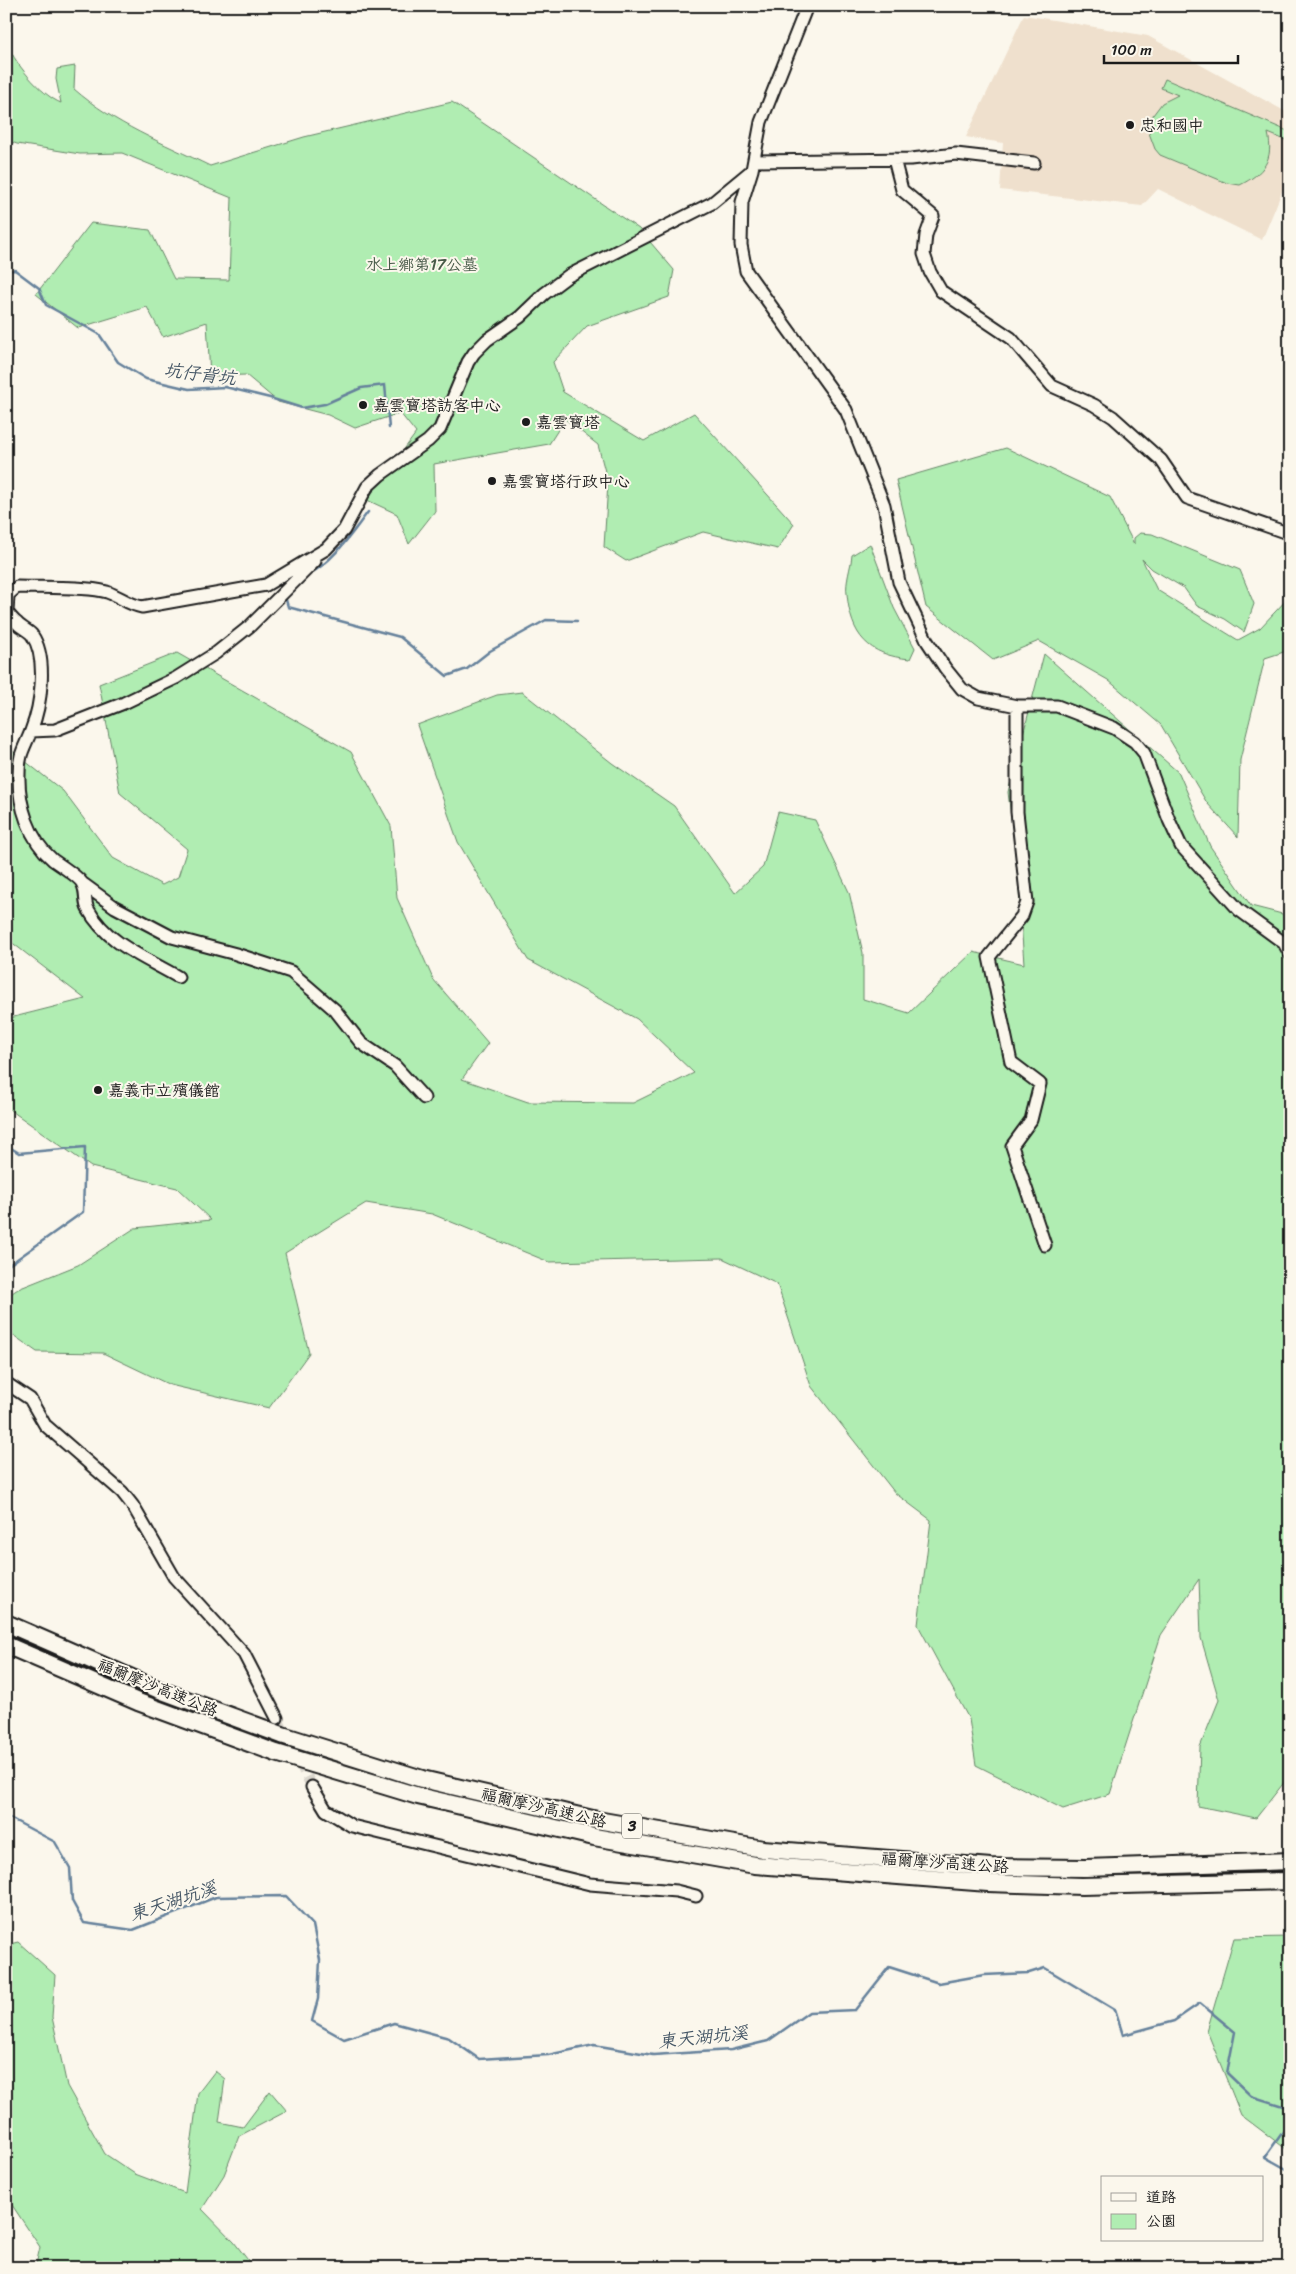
<svg xmlns="http://www.w3.org/2000/svg" width="1296" height="2274" viewBox="0 0 1296 2274" font-family="Sriracha,'LXGW WenKai TC',sans-serif">
<style>
.built{fill:#efe0cd}
.green{fill:#b0edb2;stroke:#668467}
.lines{fill:none;stroke-linecap:round;stroke-linejoin:round}
.stream{stroke:#65819b;stroke-width:2.5}
.minor-tunnel{stroke:#dad6cd;stroke-width:11;stroke-dasharray:11 5.5;stroke-linecap:butt}
.minor-casing{stroke:#1c1c1c;stroke-width:15}
.highway-casing{stroke:#1c1c1c;stroke-width:20}
.minor{stroke:#fbf7ec;stroke-width:11}
.highway{stroke:#fbf7ec;stroke-width:16}
.poi-dot{fill:#1c1c1c;stroke:#fbf7ec;stroke-width:2}
.labels{text-anchor:middle;stroke-width:4;stroke-linejoin:round;paint-order:stroke}
.shield{fill:#fbf7ec;stroke:#5f5e5a;stroke-width:1}
.shield-label{font-size:15px;font-weight:bold;fill:#1c1c1c}
.poi-label{font-size:16px;fill:#1c1c1c;stroke:#fbf7ec;text-anchor:start}
.park-label{font-size:16px;fill:#485b49;stroke:#fbf7ec}
.street-label{font-size:16px;fill:#1c1c1c;stroke:#fbf7ec}
.water-label{font-size:18px;font-style:italic;fill:#465766;stroke:#fbf7ec}
</style>
<rect width="100%" height="100%" fill="#fbf7ec"/>
<filter id="ink" filterUnits="userSpaceOnUse"><feTurbulence type="fractalNoise" baseFrequency=".02" numOctaves="2"/><feDisplacementMap in="SourceGraphic" scale="10" xChannelSelector="R" yChannelSelector="G"/><feConvolveMatrix kernelMatrix="1 2 1 2 8 2 1 2 1" color-interpolation-filters="sRGB"/></filter>
<g filter="url(#ink)">
<path class="built" d="M1024,15l124,21 142,78v58l-28,68 -104,-51 -16,17 -142,-16 3,-47 -37,-6z"/>
<path class="green" d="M6,40c6,21 35,55 55,63l-5,-24 1,-10 18,-3 -1,23c40,35 89,54 136,77l94,-29 148,-35 187,127 35,41 -5,27 -82,29 -34,36 10,30 81,49 50,-28 100,111 -16,25 -75,-17 -77,29 -22,-14 4,-64 -10,-38 -33,-26 -16,25 -115,20 1,47 -26,33 -12,-30 -30,-14 49,-67 -16,-20 -45,15 -27,-13 -50,-13 -32,-27 -36,1 -3,-54 -44,15 -16,-30 -69,21 -42,-34 55,-71 59,7 24,49 55,1 3,-82 -110,-45 -42,1 -63,-10 -11,-4z
M1165,79l125,53v10l-22,-9c6,27 -4,40 -28,52l-13,-2 -67,-28 -5,-6 -6,-16 4,-18 9,-12 16,-8 -17,-7z
M1006,448l104,49 24,47v-6l6,-5 12,1 88,36 14,34 -10,28 -19,-13 -28,-13 -13,-18 -32,-19 -10,-10 15,31 81,50 22,-12 30,-32v54l-25,8 -25,102 -2,77 -31,-34 -46,-78 -53,-45 -69,-39 -46,19 -67,-53 -30,-127z
M870,544l24,64 21,40 -5,11c-42,-4 -59,-23 -63,-65 -2,-12 4,-26 5,-39z
M177,653l174,99 40,74 6,72 36,81 55,64 -26,36 66,23 105,1 61,-30 -57,-54 -109,-59 -70,-118 -41,-117 80,-30 25,-3 90,71 62,43 61,87 28,-26 15,-55 37,8 34,72 14,61v46l46,14 64,-61 51,12 -6,-88 -10,-84 36,-138 135,119 31,73 41,60 39,10v859l-34,43 -58,-12 2,-59 19,-47 -18,-62 -2,-59 -38,56 -51,159 -47,15 -87,-44 -7,-46 -51,-94 13,-105 -36,-27 -84,-107 -34,-102 -55,-26 -173,4 -117,-48 -66,-11 -81,50 24,100 -40,55 -99,-23 -67,-32 -66,-1 -31,-22v-33l12,-8 60,-24 57,-37 76,-8 -34,-32 -86,-21 -85,-60v-88l79,-20 -79,-61v-192l57,45 50,67 49,27 16,-8 9,-28 -67,-56 -21,-109z
M1290,1937v215l-49,-37 -34,-84 27,-93z
M18,1942l37,33 -3,42 15,69 38,68 30,20 50,19 13,-100 17,-22 10,8 -6,43 24,5 27,-36 17,20 -48,25 -15,39 -22,34 32,33 20,26h-237l19,-3 4,-18 -30,-45 -4,-1v-256z"/>
<g class="lines">
<path class="stream" d="M6,271l9,-1 24,18 7,17 53,29 19,28 28,17 43,10 36,-2 45,11 32,10 23,-4 36,-16 24,-3 4,43
M309,574c25,-13 42,-40 59,-62
M285,596l3,11 112,30 47,39 20,-7 23,-18 56,-31 31,1
M6,1145l13,8 66,-6 -2,65 -77,55
M6,1816l49,26 15,26 2,33 12,22 49,7 83,-33 70,-1 27,29 7,35 -2,39 -6,22 32,18 50,-16 55,15 30,21 69,-4 46,-10 59,10 78,-5 37,-9 41,-29 46,-2 34,-43 50,16 45,-8 45,-2 16,-5 70,42 8,25 51,-14 26,-18 35,29 -8,41 24,23 35,11 -1,22 -20,28 25,14"/>
<path class="minor-tunnel" d="M277,1718l35,69"/>
<defs>
<path id="minor" d="M807,6l-46,116 -9,48 -10,32 -1,43 5,26 100,139 38,95 15,77 28,59 18,27 17,21 16,9 39,8h40l57,22 21,14 9,11 25,67 12,26 58,64 45,33 6,11
M894,159l8,31 31,26 -7,19 -2,19 6,18 11,19 70,47 41,48 42,19 19,12 48,43 26,38 103,36
M754,161l157,-2 45,-5 78,9
M1017,706v106l10,90 -5,14 -33,41 22,105 29,22 -9,36 -19,26 33,99
M31,731l24,-1 69,-27 52,-25 40,-25 34,-27 65,-65
M82,883l33,24 57,30 64,17 55,18 44,38 26,33 34,23 29,32
M178,977c-32,-19 -71,-33 -90,-68 -4,-7 -1,-18 -6,-26 -3,-6 -22,-18 -29,-23 -24,-20 -35,-56 -34,-86 0,-21 5,-25 12,-43 10,-25 17,-73 1,-96 -4,-5 -11,-7 -15,-12 -4,-3 -7,-7 -10,-11l1,-17 9,-8c25,1 67,-1 90,5 12,4 22,13 35,15l124,-22 60,-36 18,-19 23,-43 13,-12 48,-34 12,-12 28,-67 6,-9 13,-13 33,-23 24,-23 24,-18 144,-73 40,-33
M6,1383l24,16 15,26 77,67 11,14 41,71 70,77 33,64
M312,1787l14,23 26,16 238,58 86,7 20,5"/>
<path id="highway" d="M6,1623l151,66 125,46 140,44 175,41 166,29 228,18 95,1 204,-7
M6,1645l132,57 138,51 142,43 176,41 161,28 233,18 94,3 208,-5"/>
</defs>
<use href="#minor" class="minor-casing"/>
<use href="#highway" class="highway-casing"/>
<use href="#minor" class="minor"/>
<use href="#highway" class="highway"/>
</g>
</g>
<g class="poi-dot">
<circle cx="1130" cy="125" r="5"/>
<circle cx="363" cy="405" r="5"/>
<circle cx="526" cy="422" r="5"/>
<circle cx="492" cy="481" r="5"/>
<circle cx="98" cy="1090" r="5"/>
</g>
<g class="labels">
<rect class="shield" x="622" y="1813.5" width="20" height="25" rx="4"/>
<g class="shield-label">
<text x="632" y="1831">3</text>
</g>
<g class="poi-label">
<text x="1140" y="131">忠和國中</text>
<text x="373" y="411">嘉雲寶塔訪客中心</text>
<text x="536" y="428">嘉雲寶塔</text>
<text x="502" y="487">嘉雲寶塔行政中心</text>
<text x="108" y="1096">嘉義市立殯儀館</text>
</g>
<g class="park-label">
<text x="422" y="270">水上鄉第17公墓</text>
</g>
<g class="street-label">
<text transform="translate(158 1687) rotate(22)" y="6">福爾摩沙高速公路</text>
<text transform="translate(544 1807) rotate(13)" y="6">福爾摩沙高速公路</text>
<text transform="translate(945 1862) rotate(4)" y="6">福爾摩沙高速公路</text>
</g>
<g class="water-label">
<text transform="translate(200 374) rotate(7)" y="6">坑仔背坑</text>
<text transform="translate(173 1901) rotate(-18)" y="6">東天湖坑溪</text>
<text transform="translate(703 2037) rotate(-6)" y="6">東天湖坑溪</text>
</g>
</g>
<rect width="1296" height="2274" fill="none" stroke="#fbf7ec" stroke-width="25"/>
<rect x="12" y="12" width="1271" height="2249" fill="none" stroke="#1c1c1c" stroke-width="2" filter="url(#ink)"/>
<rect x="1101" y="2176" width="162" height="65" fill="#fbf7ec" stroke="#a29f99"/>
<rect x="1111" y="2193" width="25" height="8" fill="#fbf7ec" stroke="#a29f99"/>
<text x="1146" y="2202" font-size="15" fill="#1c1c1c">道路</text>
<rect x="1111" y="2214" width="25" height="15" fill="#b0edb2" stroke="#a29f99"/>
<text x="1146" y="2226" font-size="15" fill="#1c1c1c">公園</text>
<path d="M1104 55v8h134v-8" fill="none" stroke="#1c1c1c" stroke-width="2.5"/>
<text x="1111" y="55" font-size="15" fill="#1c1c1c" stroke="#fbf7ec" stroke-width="4" paint-order="stroke">100 m</text>
</svg>
